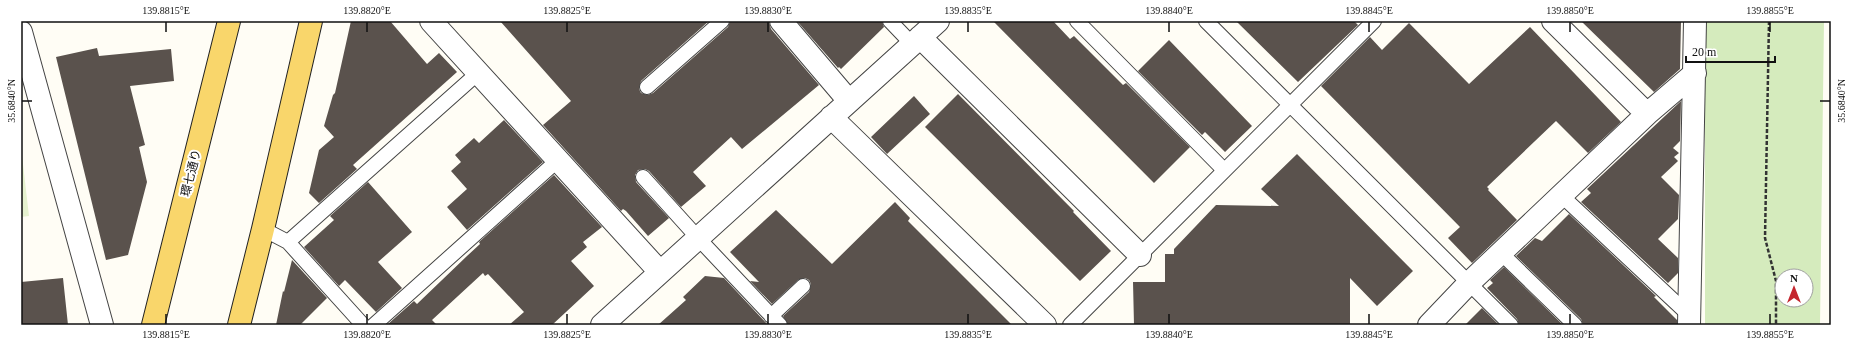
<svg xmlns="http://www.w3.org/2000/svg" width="1852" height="346" viewBox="0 0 1852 346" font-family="'Times New Roman','Noto Sans JP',serif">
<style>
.green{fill:#d5ebbd;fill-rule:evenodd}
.pitch{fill:#e6f2cf}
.building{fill:#5a524d}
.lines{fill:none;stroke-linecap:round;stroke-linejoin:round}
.lane-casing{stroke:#444;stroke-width:16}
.street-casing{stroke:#444;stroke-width:24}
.primary-casing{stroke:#222;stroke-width:24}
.path{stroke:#333;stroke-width:2.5;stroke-dasharray:4 2;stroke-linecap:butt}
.lane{stroke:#fff;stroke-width:14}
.street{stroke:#fff;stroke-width:22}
.primary{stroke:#f9d66b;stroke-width:22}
.ticks{fill:none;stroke:#111;stroke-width:1.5}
.labels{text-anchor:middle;stroke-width:4;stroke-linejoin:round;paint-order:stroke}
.street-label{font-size:12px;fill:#111;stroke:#fff}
.neatline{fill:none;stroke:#111;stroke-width:1.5}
.ticks-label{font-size:10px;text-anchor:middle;fill:#111}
</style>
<rect width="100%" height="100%" fill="#fffdf5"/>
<path class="green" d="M1705,21h119l-4,304h-115zM1782,276h24v24h-24z"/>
<path class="pitch" d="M21,147l8,69 -8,1z"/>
<path class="building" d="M351,21h39l37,43 12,-11 18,19 -104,93 4,4 -38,34 -10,-10 10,-43 15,-13 -10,-11 9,-31 2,-2z
M500,21h209l-68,60 -2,8 2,4 7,2 5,-2 75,-66 2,-6h39l2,8 48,56 -77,64 -11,-12 -38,35 13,14 -25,21 -32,-36 -4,-2 -7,1 -3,5 1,7 33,36 -21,18 -22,-25 -3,-2 -2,2 -78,-86 28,-24z
M797,21h85l2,6 -43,42 -2,-2 -1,1z
M993,21h60l17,18 4,-3 49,49 3,-2 64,64 -36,36z
M1236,21h118l4,4 -60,57z
M1581,21h100l-1,48 -26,23z
M1409,23l60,61 61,-57 91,95 -33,31 -32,-32 -69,66 2,2 -1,1 29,30 -45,43 -24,-25 12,-11 -139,-141 49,-49 12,13z
M1169,40l83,86 -27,26 -20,-20 -3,3 -64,-64z
M97,48l2,8 72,-7 3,32 -44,5 15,59 -6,2 8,35 -19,73 -22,5 -50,-203z
M958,94l116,117 -1,1 38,39 -31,30 -155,-154z
M914,96l16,18 -43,40 -16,-17z
M1681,101l-1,40 -7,7 6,5 -5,4 4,4 -17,16 18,18 -1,24 -20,20 20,19v15l-10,10 -87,-81 10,-9 -4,-4z
M504,120l39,42 -76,68 -20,-23 20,-18 -16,-18 10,-9 -6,-7 19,-17 5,5z
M1297,154l116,117 -36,35 -27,-28v47h-216l-1,-43h32v-28h9v-5l42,-44 63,1 -18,-17z
M554,175l48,52 -19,15 4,5 -16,14 23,25 -42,39h-43l15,-13 -36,-38 -3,2 -2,-3 -51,47 5,5 -49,-1 26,-23 3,3 50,-48 13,-12 -1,-2z
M368,182l44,50 -34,30 24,26 -26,24 -31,-32 -6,6 -35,-39 30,-27 -4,-4z
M895,202l15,16 -2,3 104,104h-224l-5,-9 26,-24 2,-8 -2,-4 -4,-2 -7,2 -26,24 -22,-23 9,1 -29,-30 46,-42 56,54z
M1569,214l87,82 -2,1 23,23v5h-94l-2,-6 -65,-63 19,-18 7,3z
M292,260l35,38 -27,27h-24l7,-34 1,1z
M1504,267l59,58h-44l-2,-6 -30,-31 6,-5 -3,-3z
M705,276l19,2 44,47h-110l28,-25 -3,-3z
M63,278l5,47h-47v-43z
M1482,308l17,17h-34z"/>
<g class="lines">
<defs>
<path id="lane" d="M890,21l22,23
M1077,21l147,149
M1206,21l305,304
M647,87l75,-66
M643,177l55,61 82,87
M1562,196l127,119
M263,229l25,13 75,83
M288,242l190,-169
M1502,254l73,71
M771,316l32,-30
M374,325l184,-165
M1070,325l304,-304"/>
<path id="street" d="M431,21l229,251
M781,21l68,80
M1553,21l94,93
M21,32l81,293
M920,37l220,218
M831,117l214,208
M602,325l336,-304
M1429,325l40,-42 178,-169 48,-41
M1689,325l6,-304"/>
<path id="primary" d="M153,325l76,-304
M239,325l24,-96 48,-208"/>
</defs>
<use href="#lane" class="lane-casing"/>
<use href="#street" class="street-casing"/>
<use href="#primary" class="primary-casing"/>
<path class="path" d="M1769,21l-4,217 11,43v44"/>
<use href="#lane" class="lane"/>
<use href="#street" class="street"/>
<use href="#primary" class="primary"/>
</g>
<path class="ticks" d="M166,22v10M367,22v10M567,22v10M768,22v10M968,22v10M1169,22v10M1369,22v10M1570,22v10M1770,22v10M22,101h10M1820,101h10M166,314v10M367,314v10M567,314v10M768,314v10M968,314v10M1169,314v10M1369,314v10M1570,314v10M1770,314v10"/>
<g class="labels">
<g class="street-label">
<text transform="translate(191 173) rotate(-76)" y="4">環七通り</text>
</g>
</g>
<rect width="1852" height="346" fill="none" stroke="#ffffff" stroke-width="44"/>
<g transform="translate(1794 288)"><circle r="19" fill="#ffffff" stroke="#a0a0a0"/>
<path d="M0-3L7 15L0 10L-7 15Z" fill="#c4262e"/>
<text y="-6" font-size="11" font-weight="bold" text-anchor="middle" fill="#111111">N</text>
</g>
<path d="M1686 56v6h89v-6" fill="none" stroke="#111111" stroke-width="2"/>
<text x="1692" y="56" font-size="12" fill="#111111" stroke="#ffffff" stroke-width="3" paint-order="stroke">20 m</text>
<rect x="22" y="22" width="1808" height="302" class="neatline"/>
<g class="ticks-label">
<text x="166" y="14">139.8815°E</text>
<text x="367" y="14">139.8820°E</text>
<text x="567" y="14">139.8825°E</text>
<text x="768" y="14">139.8830°E</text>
<text x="968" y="14">139.8835°E</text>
<text x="1169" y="14">139.8840°E</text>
<text x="1369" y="14">139.8845°E</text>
<text x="1570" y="14">139.8850°E</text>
<text x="1770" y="14">139.8855°E</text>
<text transform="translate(11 101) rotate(-90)" y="4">35.6840°N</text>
<text transform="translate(1841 101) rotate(-90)" y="4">35.6840°N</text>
<text x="166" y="338">139.8815°E</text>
<text x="367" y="338">139.8820°E</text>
<text x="567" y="338">139.8825°E</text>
<text x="768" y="338">139.8830°E</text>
<text x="968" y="338">139.8835°E</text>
<text x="1169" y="338">139.8840°E</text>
<text x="1369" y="338">139.8845°E</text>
<text x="1570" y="338">139.8850°E</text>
<text x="1770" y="338">139.8855°E</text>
</g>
</svg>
